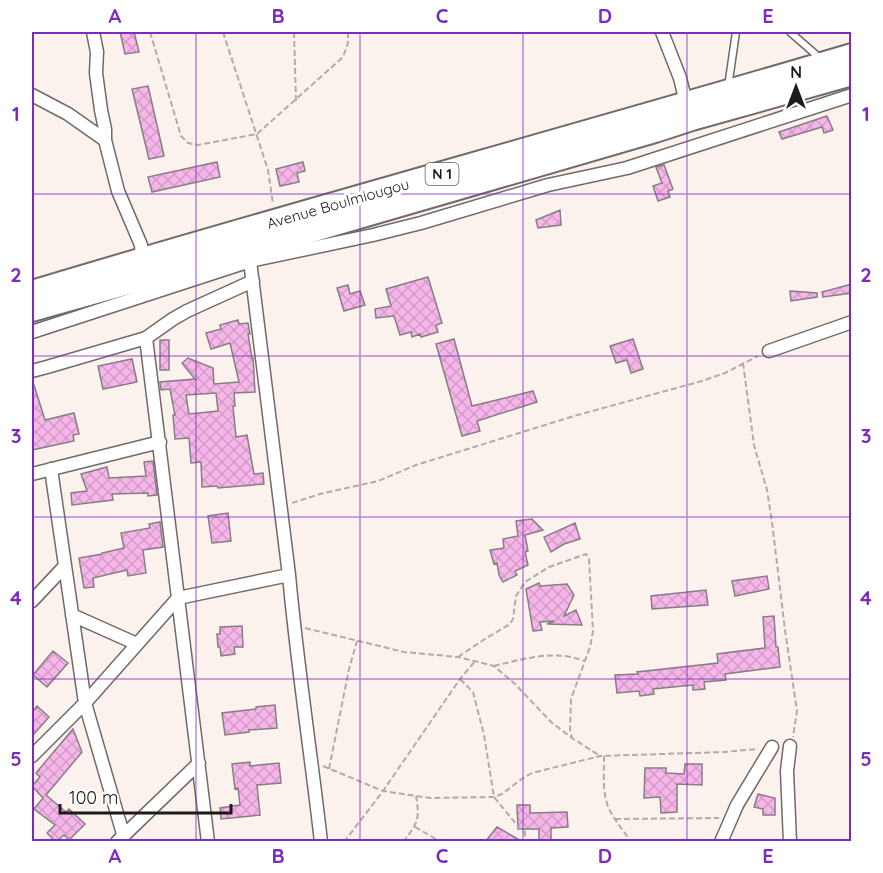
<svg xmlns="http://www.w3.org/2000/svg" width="883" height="873" viewBox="0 0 883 873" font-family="Quicksand,sans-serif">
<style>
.building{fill:url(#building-cross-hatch);stroke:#867e84;stroke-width:1.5;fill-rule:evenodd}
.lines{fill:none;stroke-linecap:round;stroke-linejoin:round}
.lane-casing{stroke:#726a67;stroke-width:9}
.street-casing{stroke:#726a67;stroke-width:15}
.highway-casing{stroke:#726a67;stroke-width:26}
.path{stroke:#b2aba8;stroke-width:2;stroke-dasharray:6 3;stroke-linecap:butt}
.lane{stroke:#fff;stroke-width:6}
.street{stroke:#fff;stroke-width:12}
.highway{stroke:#fff;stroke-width:22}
.grid{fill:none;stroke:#7b2cbf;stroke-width:1.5;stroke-opacity:0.55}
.labels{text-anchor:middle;stroke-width:6;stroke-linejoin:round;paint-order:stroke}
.shield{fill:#fff;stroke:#615f5d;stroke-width:1.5}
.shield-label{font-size:14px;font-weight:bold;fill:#1d1a18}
.street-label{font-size:15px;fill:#1d1a18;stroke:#fff}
.neatline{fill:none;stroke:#7b2cbf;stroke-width:2}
.grid-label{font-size:20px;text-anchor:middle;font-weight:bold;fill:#7b2cbf}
</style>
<defs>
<pattern id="building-cross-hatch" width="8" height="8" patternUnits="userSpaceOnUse" patternTransform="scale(1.5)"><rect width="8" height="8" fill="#f7b6e9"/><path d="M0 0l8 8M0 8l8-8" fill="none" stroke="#d39cc7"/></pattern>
</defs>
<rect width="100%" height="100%" fill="#fbf2ee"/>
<path class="building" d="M120,32h14l5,20 -14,2z
M148,86l16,70 -15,3 -17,-70z
M827,116l6,14 -9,3 -2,-6 -40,12 -3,-7z
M217,162l3,15 -68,15 -4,-15z
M303,162l2,9 -8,2 2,9 -19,4 -4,-17z
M664,165l9,24 -5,2 2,6 -12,4 -5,-15 9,-3 -6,-16z
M560,210l1,15 -23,3 -2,-8z
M428,277l14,46 -6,2 2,7 -17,5 -1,-3 -8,3 -1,-5 -11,3 -6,-19 -18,2 -1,-9 16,-3 -5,-17z
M852,284v9l-29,4 -1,-5z
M348,285l2,9 10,-3 5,14 -21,6 -7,-23z
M790,291l27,2v4l-26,4z
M238,320l1,4 9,-1 2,11h-2l4,24h1l2,34 -21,1 1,13h-2l3,31 11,-2 7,39 9,-1 1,11 -46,4 -1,-2 -15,1 -1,-25 -10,1 -2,-25 -14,1 -2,-24h2l-5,-26 -9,1 -1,-8 35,-3 -13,-16 6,-5 25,10 1,16 25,-2 -9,-39 -19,6 -5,-16 15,-4 -1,-4zM216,393l2,18 -29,3 -3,-19z
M454,339l18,67 61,-15 4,11 -60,19 3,10 -18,5 -26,-92z
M633,339l10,30 -12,4 -4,-13 -11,3 -6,-17z
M160,340h9v30h-9z
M132,359l5,23 -34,7 -5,-23z
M32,385h2l11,35 29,-7 5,21 -6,1 1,6 -42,9z
M153,461l4,34 -9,1v-3l-36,1 1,6 -41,5 -1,-12 16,-2 -6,-17 26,-7 2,11 37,-2 -2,-14z
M228,513l3,28 -19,2 -4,-27z
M532,519l11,11 -18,5 3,16 -3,1 3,13 -13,6 2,4 -14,7 -4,-7 -2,-12 -3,1 -4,-14 14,-2 -1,-9 15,-3 -2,-15z
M160,522l3,25 -20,3 3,23 -18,3 -1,-6 -34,8 1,9 -10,1 -5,-30 23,-4v-1l22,-5 -3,-15 29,-5 -1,-4z
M575,523l5,16 -16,5 -13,8 -7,-15z
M767,576l2,13 -34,7 -3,-15z
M539,583l1,3 27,-2 7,11 -10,21 12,-6 6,15 -35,-1 7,-3 -14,1 2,8 -9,1 -7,-42z
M706,590l2,15 -56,4 -1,-13z
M774,616l2,31h2l2,20 -55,7 1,6 -22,2 1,7 -12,1v-5l-40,4 1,5 -14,2 -1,-5 -22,2 -2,-18 23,-1 -1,-2 81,-9 -1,-9 48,-6 -2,-31z
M242,626l1,21h-9l1,7 -14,2 -1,-9h-2l-1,-13h3v-7z
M53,651l15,12 -21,24 -14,-12z
M275,705l2,23 -28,2v2l-24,3 -3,-22 34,-4v-2z
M37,706l12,11 -17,19v-23z
M73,729l9,23 -36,43 20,17 3,-3 16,15 -16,16 -5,-5 -8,7 -9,-9 8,-8 -21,-16 9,-11 -11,-12 8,-9 -4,-4z
M250,762v4l29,-3 2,20 -24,2 3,30 -39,4 -1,-11 20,-3 -2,-17 -3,1 -3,-25z
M685,764h17v21l-25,-1v28l-16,1 -1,-16 -16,1 1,-30h21v5l18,1z
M758,794l17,4v17h-12v-6l-9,-2z
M517,805h13v8l37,-1 1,15 -17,1v14h-10l-2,-1v-12h-21z
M497,827l26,15h-38z"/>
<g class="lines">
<defs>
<path id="lane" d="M790,32l31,27
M728,87l8,-55"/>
<path id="street" d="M93,32l4,20 -1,21 5,37 4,19v11l13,51 23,54 1,14
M662,32l18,46 7,29
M32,95l36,19 37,26
M249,253l40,322c8,89 22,178 32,267
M32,332l218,-71 123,-26 48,-12 127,-38 79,-17 225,-73
M146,338l62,504
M769,351l83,-29
M32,371l15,-4 99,-29 27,-19 14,-8 66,-30
M51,469l34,234 38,131
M32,474l128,-32
M32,601l32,-34
M72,615l65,29
M790,746l-3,25 3,71
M32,756l53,-53 93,-105 111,-23
M117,842l82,-79
M721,842l16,-37 35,-58"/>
<path id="highway" d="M32,292c272,-82 547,-156 820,-237
M32,310l217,-61 406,-118 37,-12 160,-45"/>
</defs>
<use href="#lane" class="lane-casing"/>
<use href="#street" class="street-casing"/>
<use href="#highway" class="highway-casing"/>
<path class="path" d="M150,32l31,104 7,7 10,2 59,-11 86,-77 5,-14v-11
M223,32l45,138 5,34
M294,32l2,69
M743,363l11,82 13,45 5,32 13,108 12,81 -4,26
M292,503l28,-9 58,-13 38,-16 158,-49 128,-35 23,-8 33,-17
M305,628l99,24 54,5 36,9 21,18 36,38 21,16 28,18
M458,657l27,-18 25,-15 3,-5 3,-23 9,-14 24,-15 37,-13 3,5 4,72 -3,16 -19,52 -1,31 2,8
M494,666c29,-7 61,-17 90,-5
M460,679l13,13 11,43 10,62 27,33 4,2v10
M604,756c0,17 -2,37 5,53 6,12 15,22 22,33
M323,766l60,25 47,7 64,-1 8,-3 21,-16 9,-5 68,-17 124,-4 34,-3
M329,769l20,-100 8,-28
M615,819l104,-1
M415,827l26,15
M344,842l39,-51 77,-112 16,-19
M403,842c15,-19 17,-23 13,-46"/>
<use href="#lane" class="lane"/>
<use href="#street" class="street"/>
<use href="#highway" class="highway"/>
</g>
<path class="grid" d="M196,32v810M360,32v810M523,32v810M687,32v810M32,194h820M32,356h820M32,517h820M32,679h820"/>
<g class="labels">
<rect class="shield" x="425.5" y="163" width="33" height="22" rx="4.5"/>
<g class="shield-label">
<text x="442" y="179">N 1</text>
</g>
<g class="street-label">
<text transform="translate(338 204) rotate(-16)" y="5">Avenue Boulmiougou</text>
</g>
</g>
<rect width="883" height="873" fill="none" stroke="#ffffff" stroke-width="66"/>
<g transform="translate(796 87)" stroke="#ffffff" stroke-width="4.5" paint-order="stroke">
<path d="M0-4.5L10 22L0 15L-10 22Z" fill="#1d1a18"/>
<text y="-9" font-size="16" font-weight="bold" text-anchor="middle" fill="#1d1a18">N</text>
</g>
<path d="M60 804v9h171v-9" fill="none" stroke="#1d1a18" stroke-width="3"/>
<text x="69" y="804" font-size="18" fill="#1d1a18" stroke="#ffffff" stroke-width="4.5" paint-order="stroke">100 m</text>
<rect x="33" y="33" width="817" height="807" class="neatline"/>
<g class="grid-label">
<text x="115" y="23">A</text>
<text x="278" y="23">B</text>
<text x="442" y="23">C</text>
<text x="605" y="23">D</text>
<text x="768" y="23">E</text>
<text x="16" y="121">1</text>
<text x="866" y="121">1</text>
<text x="16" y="282">2</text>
<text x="866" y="282">2</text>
<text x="16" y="443">3</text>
<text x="866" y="443">3</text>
<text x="16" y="605">4</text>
<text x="866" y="605">4</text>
<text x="16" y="766">5</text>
<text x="866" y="766">5</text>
<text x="115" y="863">A</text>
<text x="278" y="863">B</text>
<text x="442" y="863">C</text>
<text x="605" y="863">D</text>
<text x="768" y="863">E</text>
</g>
</svg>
